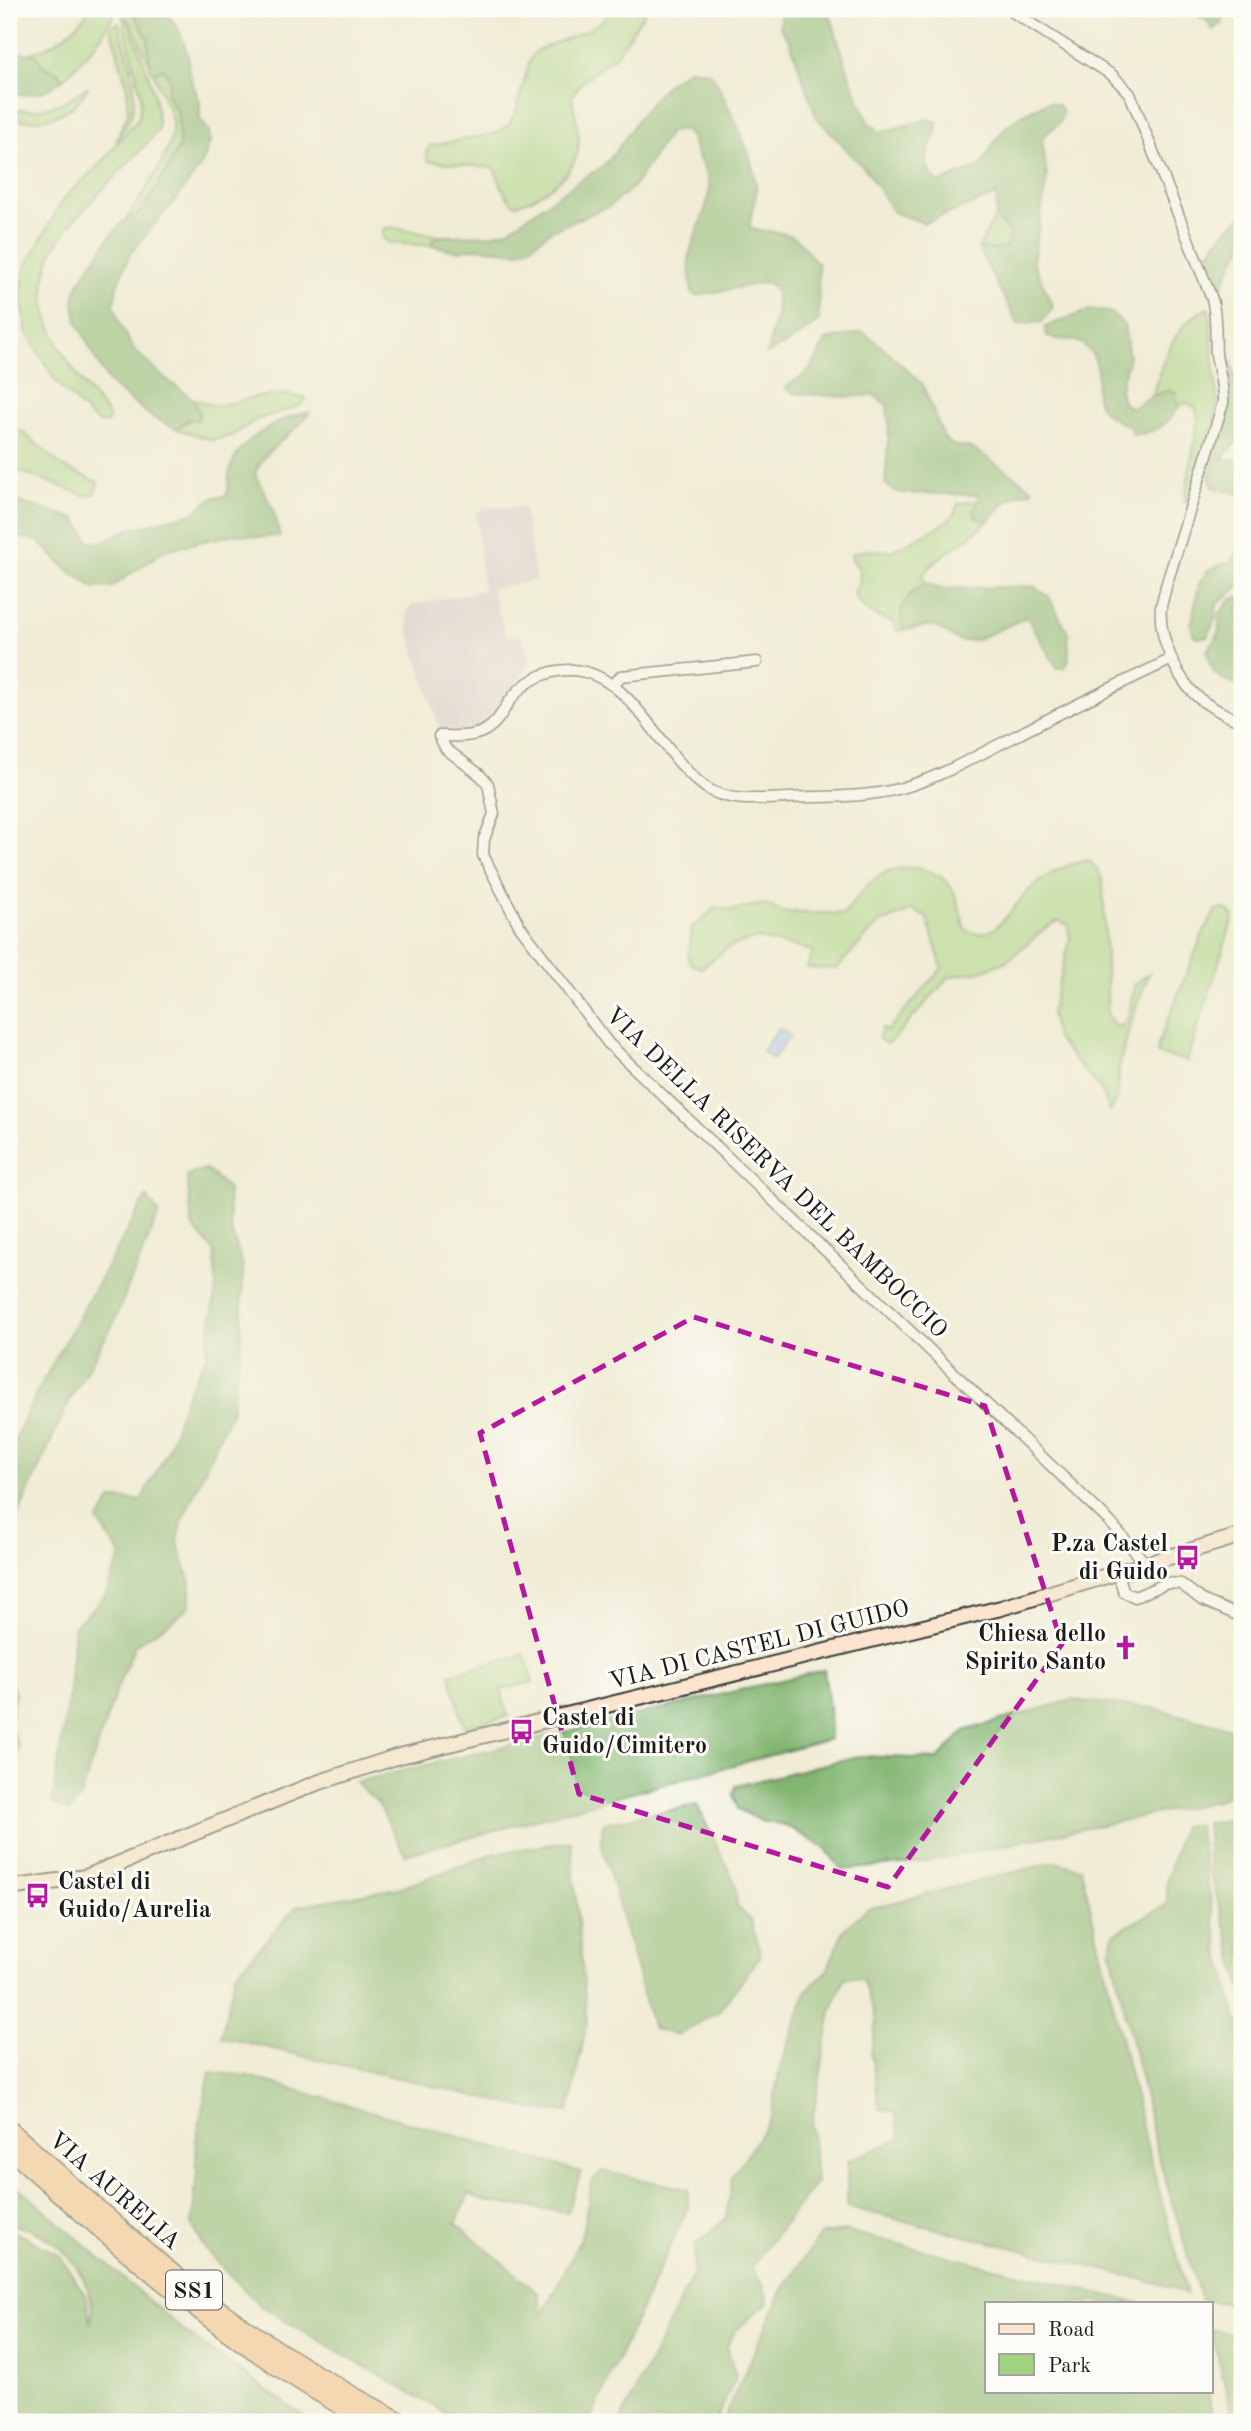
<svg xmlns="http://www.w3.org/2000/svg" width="1251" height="2431" viewBox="0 0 1251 2431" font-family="'Old Standard TT',serif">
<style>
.industrial{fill:#d1bdc9}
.green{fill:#a2d382;stroke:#5f784f;stroke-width:2}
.forest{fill:#81b570;stroke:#4e6846;stroke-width:2}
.water{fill:#87b6f2;stroke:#526987;stroke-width:2}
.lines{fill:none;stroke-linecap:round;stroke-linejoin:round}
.street-casing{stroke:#3c3b38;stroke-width:13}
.secondary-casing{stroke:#3c3b38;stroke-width:18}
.highway-casing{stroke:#3c3b38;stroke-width:21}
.street{stroke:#fff;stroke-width:10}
.secondary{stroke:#fbe5cf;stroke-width:14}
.highway{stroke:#f6be87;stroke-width:18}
.marked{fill:none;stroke:#b5179e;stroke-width:5;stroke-dasharray:14 9;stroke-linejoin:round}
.labels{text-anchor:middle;stroke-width:6;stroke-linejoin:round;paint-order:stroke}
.shield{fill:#fdfcf7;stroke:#605f5e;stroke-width:2}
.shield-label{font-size:23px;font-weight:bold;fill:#1c1c1c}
.street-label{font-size:24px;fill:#1c1c1c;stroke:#fdfcf7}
.poi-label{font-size:24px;font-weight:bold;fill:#1c1c1c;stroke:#fdfcf7;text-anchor:end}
</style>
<rect width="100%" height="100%" fill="#fdfcf7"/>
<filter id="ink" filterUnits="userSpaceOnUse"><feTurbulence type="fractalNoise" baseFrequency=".0143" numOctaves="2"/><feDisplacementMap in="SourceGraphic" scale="14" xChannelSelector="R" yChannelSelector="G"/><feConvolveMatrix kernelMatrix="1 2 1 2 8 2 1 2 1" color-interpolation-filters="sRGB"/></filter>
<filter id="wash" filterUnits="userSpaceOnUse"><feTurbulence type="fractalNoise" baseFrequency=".00686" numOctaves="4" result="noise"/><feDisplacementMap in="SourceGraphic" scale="28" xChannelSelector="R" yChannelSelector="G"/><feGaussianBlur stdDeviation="1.57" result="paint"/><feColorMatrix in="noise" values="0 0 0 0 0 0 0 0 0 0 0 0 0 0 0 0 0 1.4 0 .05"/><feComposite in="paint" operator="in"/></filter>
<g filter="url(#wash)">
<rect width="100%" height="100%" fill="#f0ecd6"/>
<path class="industrial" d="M484,507h40l12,73 -45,9 16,48 14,-3 10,26 -39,62 -14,7 -21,4 -17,-3 -31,-99 -3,-19 7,-7 70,-15 -7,-76z"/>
<path class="green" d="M91,9l25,1c-13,29 -32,49 -54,70l-3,-7 -16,-7 -7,-11 -6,-2c27,-7 44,-24 61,-44z
M120,9h11l17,30 1,24 -18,-41 -9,-7z
M609,9h38l-31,46 -35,28 -9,13c2,17 9,38 6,54 -4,26 -40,49 -63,55 -14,-10 -12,-23 -22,-37l-65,-7 -2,-9 4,-6 66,-13 12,-8 7,-11 15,-54 7,-10 51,-20 15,-10z
M123,19l5,3 3,6c12,32 28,67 27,102 -14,18 -31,33 -47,51 -16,17 -36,36 -50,56 -43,66 4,125 45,175l3,6 -2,5h-7l-8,-5 -36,-36 -29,-49 -6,-36 4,-29 39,-70 37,-35 38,-46 2,-21z
M119,23c7,29 23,67 11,96 -4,9 -10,16 -15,23l13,-29 -1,-26 -16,-58 2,-4z
M159,69h5l6,11 1,23 7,11 1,32 -20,38 -17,26 -5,5 -11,4c16,-25 49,-66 46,-96 -2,-18 -14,-34 -18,-50z
M88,86c-13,31 -49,38 -79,33v-10c31,4 54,-3 79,-23z
M996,216l14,18 -4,13 -10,3 -18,-2z
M390,227l49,9 -7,4 1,6 -44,-3 -6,-5v-9z
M1209,308l9,98 -29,98 -5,-2 14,-82 -3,-13 -10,-4 -7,5 -2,-14 -7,-4 -17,6c10,-33 22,-74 57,-88z
M285,394l21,4 -4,7 -46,15 -25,16 -19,4 -35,-11 22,-17 -6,-13 23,7 40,-9z
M9,427l14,5 40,35 35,15 -3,11 -8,3 -78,-29z
M979,500l-5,11 1,6 13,4c-20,21 -49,32 -66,55l3,7c-19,13 -28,23 -22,47l-6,1 -3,-8c-18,-8 -34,-11 -41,-32l6,-6 1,-14 -9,-14 2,-4 16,-3 23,1 52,-27 10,-10 4,-10z
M1088,860l9,8 6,14 5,134 5,8 6,3 8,-7 8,-36 14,-11c-11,30 -23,60 -29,91 -4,20 3,29 -10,48l-8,-21 -46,-53 -5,-25 19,-73 -2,-15 -10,-4 -10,5 -41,35 -25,10 -33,6 -58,65 -5,2 -8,-6 4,-10 5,3 55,-63 -15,-50 -14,-8 -35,14 -42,45 -29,-1 6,-17 -57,-13 -27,9 -27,21 -10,-3 -4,-8 4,-29 24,-21 17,3 32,-6 18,8 61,2c11,-13 19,-27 33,-37 22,-16 64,-11 77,15 5,11 7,25 11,37 29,18 46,-22 64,-39 17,-15 37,-26 59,-30z
M1216,909h10l8,7 -47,145 -30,-7 1,-10 44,-108z
M525,1654l8,28 -32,8 7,26 -44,11 -14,-53z"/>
<path class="forest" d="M131,9h33l14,19 10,27 1,18 11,30v16l9,12 1,11 -7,20 -19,27 -54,65 -13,31 -3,20 7,21 13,24 27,25 32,24 6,13 -1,8h-12l-9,9 -25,-12 -40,-31 -11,-17 -24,-47 -3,-20 1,-8 5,-13 32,-47 14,-15 11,-4 5,-5 17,-26 20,-37 -1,-33 -11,-20 3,-14 -6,-11 -10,4 -4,-5 -2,-29z
M780,9h48l24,74 16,39 12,10 49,-13 8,3c-1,25 -24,39 2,61l42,-17c21,-39 26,-46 68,-64l10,3 4,6 -3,11 -18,16 5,39 -14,84 20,46 -11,15 -24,2 -40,-76 18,2 10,-3 4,-13 -14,-18 1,-21 -73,28 -31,-11 -26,-41 -50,-53 -27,-76 -10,-15z
M1187,9h35v15l-9,6 -6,-9z
M9,51l27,4 7,11 16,7 3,7c-17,14 -32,16 -53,13z
M689,69l20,3 7,9c15,33 35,67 40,103 2,13 -6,28 -6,43l5,3c13,2 35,1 44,11 7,8 11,15 19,22l1,58 -23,17 -29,16 10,-44 -1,-20 -9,-8 -71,14 -4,-3c-1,-11 -3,-23 -3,-33 2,-28 25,-52 19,-81 -3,-10 -10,-20 -13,-30 -4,-15 -10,-24 -26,-16l-35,53 -24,20 -58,24 -22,17 -12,5 -41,-4 -20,3 -24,-5 -1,-6 7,-4 51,-1 18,-5 78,-54 15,-8 13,-14 27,-40 25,-29z
M1242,216v33c-12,11 -13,29 -24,42l-7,-3c-3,-6 -8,-15 -8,-22 0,-13 29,-42 39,-50z
M1092,309l19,4 13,12 5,32 -9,32 3,14 9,5 20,-12 17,-6 7,3 2,15c-13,20 -22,24 -46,27l-2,-9c-60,-20 -15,-52 -43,-78 -14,-14 -27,-4 -41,-13l-1,-8z
M863,332l23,18 37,35 21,53 8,7 20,3 61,41 -1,3c-18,-1 -33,16 -44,29l-12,-3 -3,-7 6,-11v-5l-78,-2 -9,-3 -7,-7 4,-57 -2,-21 -14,-10 -25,2 -55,-4 -8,-5c6,-6 13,-8 19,-13 10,-9 16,-23 22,-35z
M1228,356c13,27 14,52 14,82l-21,21h21v36l-28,-7 -5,-11 19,-86 -6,-34z
M310,412c-16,24 -45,34 -55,62l18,35 7,27 -22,1 -23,-3 -70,16 -53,37 -17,1 -29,-19 -28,-28 -29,-6v-36l67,20 13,22 10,2 28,-13 66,-17 18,-15 15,-2c5,-13 1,-16 4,-26 7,-30 52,-54 80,-58z
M1242,547v37l-25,20 -2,15 -7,17 -8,2 -6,-2 -3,-10 8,-42 9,-14 23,-9z
M925,583l15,6 93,-3 15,10 20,36 1,28 -5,8h-7l-30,-51 -51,23 -17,1 -26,-16 -30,5c-6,-26 1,-32 22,-47z
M1242,596v9l-5,6 5,25v52c-24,-11 -31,-11 -35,-38l9,-11 3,-9v-16l12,-15z
M206,1169l22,20 2,38 13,39 -2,77 -10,69 -50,110 -3,21 12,40v22l-14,14 -41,26 -18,43 -37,109 -11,15 -17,-9 17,-109 5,-67 31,-31 16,-41 -23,-34 13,-22 30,1 27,-50 19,-56 19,-37 10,-69 -2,-37 -22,-25 -5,-51z
M146,1197l13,16 -46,111 -46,81 -58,130v-84l29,-61z
M824,1670l5,36 1,33 -425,116 -27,-52 -23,-21z
M9,1679l6,14 -5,31 8,22 -9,63z
M1071,1700l82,8 89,23v57l-26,13 -292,61 -82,8 -16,-21 -39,-23 -26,-5 -23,-12 -5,-14 3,-9 122,-30 80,3 26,-28z
M697,1805l38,78 2,23 14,15 10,34 -42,56 -41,24 -25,-6 -52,-187 2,-19z
M1239,1818l3,4v168l-32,-119 -4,-48z
M1198,1825l22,130 22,82v268l-41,-5 -43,-145 -48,-208 4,-13 53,-30v-24l15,-54z
M571,1841l16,181 -18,89h-29l-319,-74 14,-62 62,-69 106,-19 89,-33z
M1054,1862l27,6 62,263 44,163 -18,-8 -322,-79v-46l53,-22 -5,-27 -15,-3 -9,-55 5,-34 -13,-41 -18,-2 -14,34 -19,113 4,59 -65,84 13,20 4,16 -33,28 -8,15 9,32 -21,44h-95l73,-147 3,-31 30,-25 6,-42 39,-59 9,-51 27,-77 20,-19 17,-42 23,-20z
M210,2072l38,4 333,96 -14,40 -79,-10 -19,-8 -13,29 82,70 4,22 39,-77 11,-56 10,-11 86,18v18l-99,215h-128l-201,-116 -54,-56 -14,-25 5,-54 -1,-31z
M9,2182l15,10 161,140 127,90h-303v-193l50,26 27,41 5,28c7,-37 -24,-79 -57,-93 -6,-3 -15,-4 -22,-6l-3,-7z
M845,2231l294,72h-152v88h221l4,23 -22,8h-468l62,-135 37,-53z
M1211,2329l31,7v76l-10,2z"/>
<path class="water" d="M779,1028l11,8 -17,23 -11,-8z"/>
</g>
<g filter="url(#ink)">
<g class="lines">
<defs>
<path id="street" d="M1008,9l104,66 18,19 82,205c5,18 3,36 4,55 2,16 8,32 7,49l-57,183c-1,7 -4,14 -5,21 -3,30 16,73 39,92 12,10 28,16 42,24
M613,685l8,-9 136,-14
M1146,1564l-37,-43 -501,-478 -89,-118 -36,-70 1,-16 10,-25 -6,-30 -8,-9 -34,-26 -7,-13c15,0 33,2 47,-6 11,-7 16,-17 23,-28 14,-21 38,-33 64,-32 60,4 87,85 132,117 22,16 56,12 82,11 37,-2 76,0 111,-9 39,-10 76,-32 112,-50 53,-28 107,-54 162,-80
M1118,1574l6,18 11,5 32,-14 14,1 21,16 40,17"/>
<path id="secondary" d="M9,1888l77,-11 228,-93 82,-27 605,-149 241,-73"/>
<path id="highway" d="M9,2130c74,65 147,136 228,193 52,37 107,70 164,99
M9,2148c114,101 226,203 363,274"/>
</defs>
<use href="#street" class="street-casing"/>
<use href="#secondary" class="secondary-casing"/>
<use href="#highway" class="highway-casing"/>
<use href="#street" class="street"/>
<use href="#secondary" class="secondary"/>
<use href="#highway" class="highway"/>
</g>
</g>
<path d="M0 0H1251V2431H0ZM694,1317l291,89 77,238 -174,243 -309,-93 -99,-361z" fill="#f0ecd6" fill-opacity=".55" fill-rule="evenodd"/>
<path class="marked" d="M694,1317l291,89 77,238 -174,243 -309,-93 -99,-361z"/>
<defs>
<symbol id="bus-bare" viewBox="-9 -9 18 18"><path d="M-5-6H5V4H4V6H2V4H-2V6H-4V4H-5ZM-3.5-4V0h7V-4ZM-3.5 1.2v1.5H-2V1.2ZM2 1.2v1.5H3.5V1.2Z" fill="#b5179e" stroke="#fdfcf7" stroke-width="2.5" paint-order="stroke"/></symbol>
<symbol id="church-bare" viewBox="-9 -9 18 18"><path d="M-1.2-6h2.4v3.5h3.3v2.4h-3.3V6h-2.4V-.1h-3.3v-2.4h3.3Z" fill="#b5179e" stroke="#fdfcf7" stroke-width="2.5" paint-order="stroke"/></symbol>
</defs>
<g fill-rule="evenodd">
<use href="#bus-bare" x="1170" y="1540" width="35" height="35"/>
<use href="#church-bare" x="1108" y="1630" width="35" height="35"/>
<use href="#bus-bare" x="504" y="1714" width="35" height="35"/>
<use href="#bus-bare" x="20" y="1878" width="35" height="35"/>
</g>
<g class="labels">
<rect class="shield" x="166" y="2270.5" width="56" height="39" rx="5"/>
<g class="shield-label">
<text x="194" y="2298">SS1</text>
</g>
<g class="street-label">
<text transform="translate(777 1172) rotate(44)" y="8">VIA DELLA RISERVA DEL BAMBOCCIO</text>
<text transform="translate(759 1644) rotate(-14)" y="8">VIA DI CASTEL DI GUIDO</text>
<text transform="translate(115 2190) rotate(41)" y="8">VIA AURELIA</text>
</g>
<g class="poi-label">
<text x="1168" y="1551">P.za Castel<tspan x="1168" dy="28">di Guido</tspan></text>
<text x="1106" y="1641">Chiesa dello<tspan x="1106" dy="28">Spirito Santo</tspan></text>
<text x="542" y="1725" text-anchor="start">Castel di<tspan x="542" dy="28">Guido/Cimitero</tspan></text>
<text x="58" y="1889" text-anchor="start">Castel di<tspan x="58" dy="28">Guido/Aurelia</tspan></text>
</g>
</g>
<rect width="1251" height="2431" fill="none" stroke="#fdfcf7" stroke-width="35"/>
<rect x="985" y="2302" width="228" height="91" fill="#fdfcf7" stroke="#a3a29f" stroke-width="2"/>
<rect x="999" y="2324" width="35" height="10" fill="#fbe5cf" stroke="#a3a29f" stroke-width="2"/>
<text x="1048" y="2336" font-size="21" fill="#1c1c1c">Road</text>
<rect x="999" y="2354" width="35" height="21" fill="#a2d382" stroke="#a3a29f" stroke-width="2"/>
<text x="1048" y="2372" font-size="21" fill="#1c1c1c">Park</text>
</svg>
